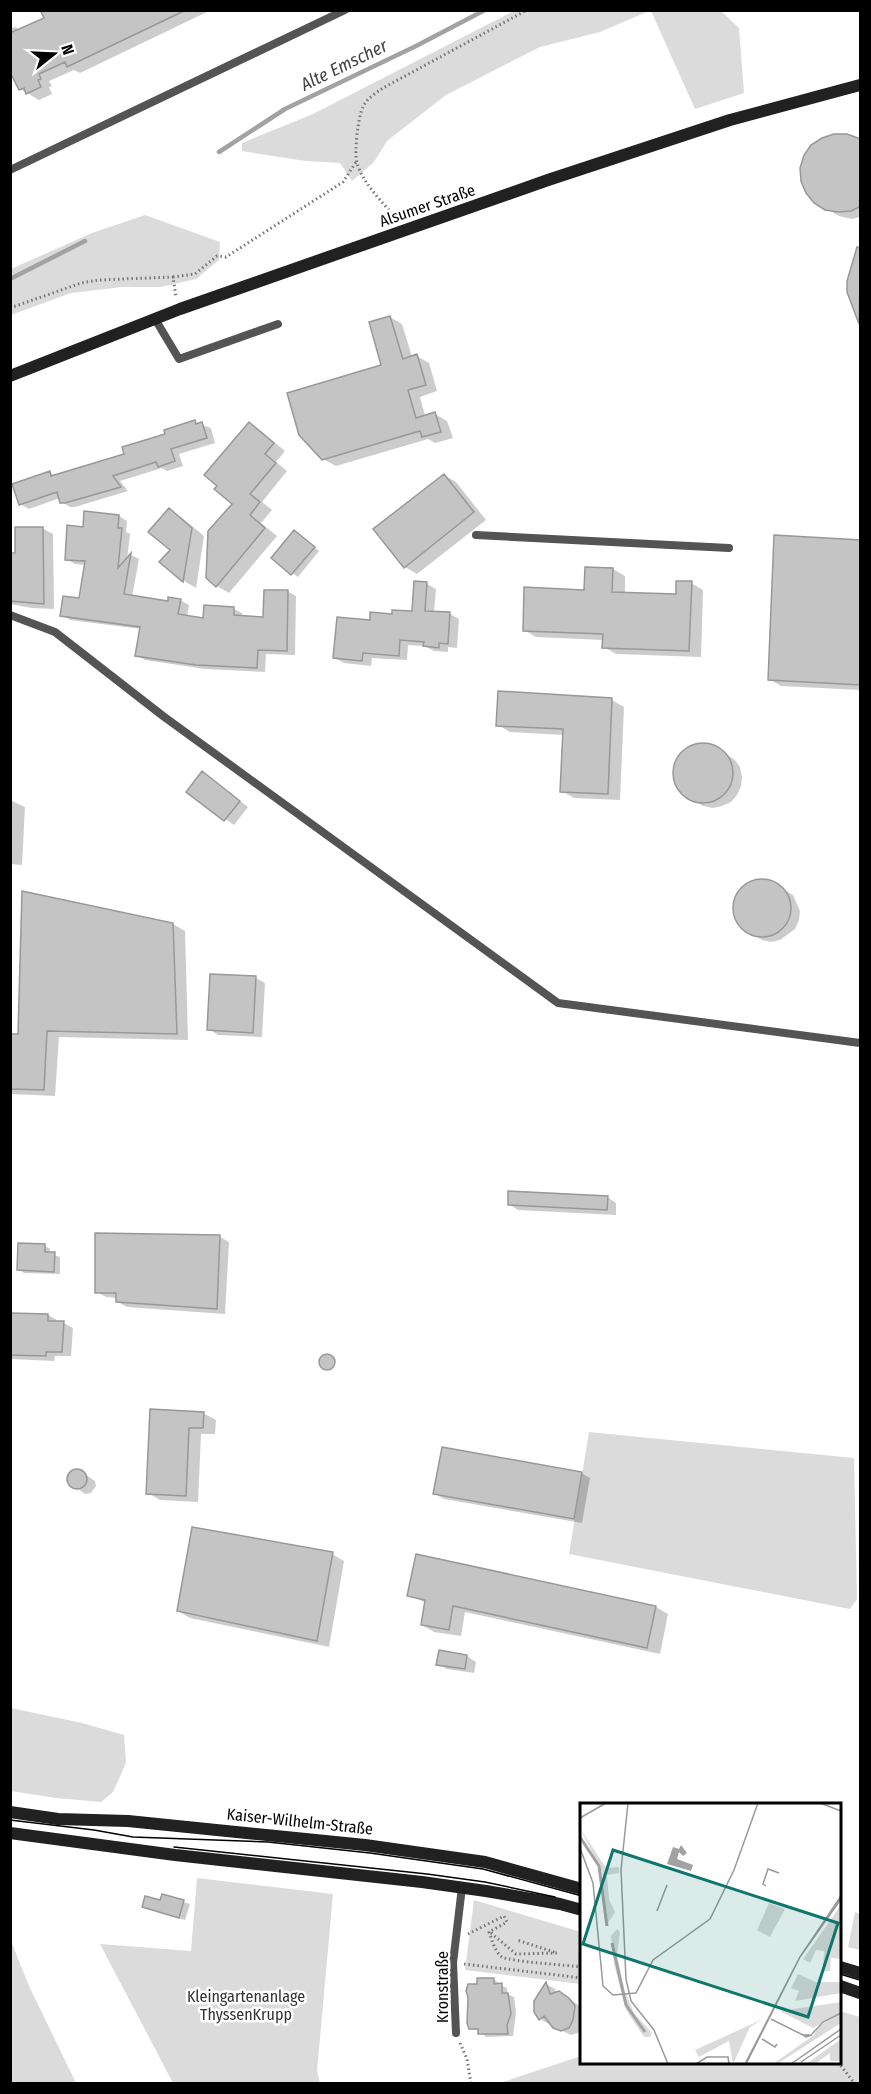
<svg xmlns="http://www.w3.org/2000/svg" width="871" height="2094" viewBox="0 0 871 2094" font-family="'Fira Sans Condensed',sans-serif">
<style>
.green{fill:#dbdbdb}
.shadow{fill:#0003}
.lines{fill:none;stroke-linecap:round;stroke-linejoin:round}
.stream{stroke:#a2a2a2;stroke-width:4.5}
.building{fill:#c4c4c4;stroke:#989898;stroke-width:1.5}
.path{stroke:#767676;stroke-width:3;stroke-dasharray:1.5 3;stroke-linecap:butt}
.lane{stroke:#545454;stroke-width:8}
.secondary{stroke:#212121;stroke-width:12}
.tram{stroke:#000;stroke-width:1.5}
.labels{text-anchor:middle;stroke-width:5;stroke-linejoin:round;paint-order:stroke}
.street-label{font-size:16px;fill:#000;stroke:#fff}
.park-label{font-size:16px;fill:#323232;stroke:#fff}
.water-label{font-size:18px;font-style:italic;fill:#434343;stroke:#fff}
.inset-river{fill:none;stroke:#a2a2a2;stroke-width:3}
.inset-road{fill:none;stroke:#999;stroke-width:1.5}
.view{fill:#0f766e;fill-opacity:0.15;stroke:#0f766e;stroke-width:3}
.inset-edge{fill:none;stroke:#000;stroke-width:3}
</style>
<rect width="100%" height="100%" fill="#fff"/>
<path class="green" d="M514,11h135l-49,21 -60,15 -94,48 -59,46 -13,21 -22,19 -12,-18 -35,-2 -63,-10v-8l71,-29z
M651,11h70l18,17 5,65 -49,16z
M145,215l75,27 -1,18 -23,19 -35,8h-39l-51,6 -60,22v-46l81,-36z
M589,1432l265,26 3,141 -7,10 -281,-55z
M11,1708l71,15 42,12 2,28 -13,29 -12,10 -45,-4 -45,-7z
M197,1878l136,16 -16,177 3,12h-147l-73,-139 91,7z
M474,1900l107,32v52l-116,-14z
M855,1912l5,2v36l-12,-3z
M11,1941l18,45 47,97h-65z
M840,2011l20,6v66h-360l81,-27 1,6h258z"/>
<path class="shadow" d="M42,10h169l-131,63 -6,-3 -25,11 3,5 -3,1 3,7 -13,6 -19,-11 -10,-21v-39l5,-2 5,3 26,-11z
M860,141v76l-8,2 -13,-3 -24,-14z
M860,262v49l-1,-1z
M390,317l12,7 10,33 5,-1 12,7 8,28 -17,6 5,19 10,-2 12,7 6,17 -18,5 -7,-4 -92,27 -13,-7 60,-93z
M195,422l16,6 4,15 -36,11 4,12 -16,5 -5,-3 -42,13 8,10 -53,16h-5l-8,-5 -2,-4 -31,11 -9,-5 30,-31 5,3 71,-21z
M249,424l12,7 24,20 -9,11 11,9 -25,31 10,8 -11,13 16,13 -48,57 -12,-7 17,-82 -15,-19z
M444,475l12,7 30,38 -69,54 -12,-7z
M169,510l12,7 23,19 -8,52 -12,-7 -23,-19 11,-12z
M119,516l8,5 -1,11 4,2 -3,26 4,-5 8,4 -7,38 37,6 11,-3 9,5 -2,12 18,3 29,-11 8,4v4l23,2 22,-28 9,5 -1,59 -29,-1 -1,18 -60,-3 -60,-9 -8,-5 4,-26 -71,-9 -8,-5 19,-15 5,-35 -11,-1 -9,-5 18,-31z
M42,528l11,6 1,75 -22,-1 -22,-4v-50h7z
M295,532l24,19 -21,26 -6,-4z
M860,541v149l-79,-4 -12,-7z
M613,569l12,7v18l52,2 14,-13 12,7 -2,67 -85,-3 -12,-7v-7l-68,-3 -12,-7 62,-39z
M427,584l9,5 -2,24 16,1 9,5 -2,29 -9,-1v5l-14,-1 -9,-5 -17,-1 -1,15 -35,-2 -1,8 -27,-3 -9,-5 36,-36 22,-6 20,-3z
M612,700l12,7 -4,93 -46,-2 -12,-7 2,-56 -54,-3 -12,-7z
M699,745l18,3 18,12 5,7 2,10 -1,9 -4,9 -6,7 -9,4 -9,2 -10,-2 -10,-6 -8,-5 -7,-7 -3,-9 2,-19 13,-13z
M203,773l45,34 -14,18 -46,-33z
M10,800l15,7 -3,58 -12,-1z
M767,880l26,15 7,16 -1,9 -4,9 -15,11 -9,2 -9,-2 -18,-11 -10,-16v-9l2,-9 6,-7 7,-5z
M173,924l12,7 3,109 -129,-3 -4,59 -45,-2v-59l9,1z
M256,978l9,5 -3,54 -44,-2 -9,-6z
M607,1197l9,6v12l-98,-5 -9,-6z
M220,1237l9,5 -4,72 -98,-7 -9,-5v-4l-12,-1 -9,-5z
M45,1246l5,3v5l10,3v17l-36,-1 -6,-4z
M10,1314l38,1 9,5v3h7l9,5 -2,28h-16l-1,5 -44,-2z
M321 1363a7 7 0 1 1 14 0a7 7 0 1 1-14 0Z
M152,1410l51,3 13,7 -1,14h-14l-3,68 -38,-2 -12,-7z
M74,1471h6l15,10 1,5 -5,7 -6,1 -16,-12v-6z
M581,1473l9,5 -8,45 -138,-24 -9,-5z
M332,1554l12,7 -15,86 -139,-29 -12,-7z
M409,1595l247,12 12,7 -8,40 -195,-42 -4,24 -27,-4 -12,-7 4,-22z
M467,1656l9,6 -2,11 -27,-4 -9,-5z
M163,1895l27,9 -5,16 -41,-13 17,-5z
M493,1979l6,4v2l8,3v6l7,3 2,16 -3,23 -27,1 -6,-6 -10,-3 9,-42z
M546,1984l9,5 1,4 13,5 9,7 4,5v15l-4,8 -7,2 -17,-8 -3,-5 -2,2 -9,-5z"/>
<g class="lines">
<path class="stream" d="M219,152l66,-43 131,-63 69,-36
M10,279l75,-38"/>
</g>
<path class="building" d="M40,10h146l-119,57 -2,-5 -26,12 2,5 -3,1 3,7 -15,7 -2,-6 -5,2 -9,-18v-39l34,-15z
M834,134h13l14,5v67l-10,5 -13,1 -13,-2 -11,-7 -8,-10 -5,-12 -1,-13 4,-13 7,-10 11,-7z
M857,247l4,1 -2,76 -12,-32v-11z
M390,316l13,43 14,-5 9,31 -18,5 8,28 19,-6 6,20 -19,5 -2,-6 -98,29 -23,-25 -12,-42 94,-28 -12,-43z
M195,420l1,4 6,-2 5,16 -36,11 4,12 -17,6 -2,-5 -43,14 8,11 -56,16h-5l-3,-11 -38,13 -7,-21 38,-13 1,5 73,-22 -2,-7 43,-13 -1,-4z
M249,422l25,21 -9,11 11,9 -26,31 10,8 -10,13 15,13 -49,59 -10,-9 2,-47 24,-27 -18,-15 3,-3 -13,-11z
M444,474l30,38 -70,56 -31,-39z
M169,508l23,20 -9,54 -24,-20 11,-12 -22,-18z
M84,511l35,4 -1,13h4l-4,40 13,-15 -7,41 44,7v-4l13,2 -3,15 25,4 1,-13 30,2v8l29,2 1,-27h24l-1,61 -29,-1 -1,18 -61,-3 -61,-9 5,-29 -80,-11 3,-20 16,2 6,-37 -20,-1 2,-35 16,2z
M15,527h28l1,77 -34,-3v-48h5z
M294,530l21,17 -24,28 -20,-17z
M774,535l87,5v145l-93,-5z
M585,567l28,1 -1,24 64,2v-13h16l-3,70 -87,-3 1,-14 -80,-3 1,-44 60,3z
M414,581l13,1 -2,29 25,1 -2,32 -9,-1v5l-16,-2 1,-4 -24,-2 -1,16 -36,-3 -1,8 -29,-3 4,-41 33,3v-8l22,2v-4l20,1z
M498,691l114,7 -4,96 -48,-2 3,-63 -67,-3z
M673 773a30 30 0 1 1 60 0a30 30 0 1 1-60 0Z
M202,771l38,30 -16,20 -38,-29z
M733 908a29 29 0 1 1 58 0a29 29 0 1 1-58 0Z
M22,891l151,32 4,111 -130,-3 -3,59 -34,-1v-55h8z
M210,974l46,2 -3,57 -46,-3z
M508,1191l100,5 -1,14 -99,-5z
M95,1233l125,2 -3,74 -101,-7v-9h-21z
M18,1243l27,1v8h10l-1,20 -37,-2z
M10,1313l38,1v7h16l-2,31h-16v4l-36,-1z
M319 1362a8 8 0 1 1 16 0a8 8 0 1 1-16 0Z
M150,1409l54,3 -1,16h-14l-3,68 -40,-2z
M442,1447l140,25 -8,47 -141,-25z
M67 1479a10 10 0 1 1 20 0a10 10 0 1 1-20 0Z
M192,1527l141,25 -16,89 -140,-30z
M416,1554l240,52 -9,42 -194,-42 -4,24 -28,-5 4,-25 -18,-4z
M439,1650l28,5 -2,14 -29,-4z
M162,1894l22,6 -5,18 -37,-11 3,-11 15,4z
M477,1978h17v6l8,-1v10h6l3,21 -4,11 1,9h-30v-5h-9l-2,-6 1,-26 -2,-6 2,-7h9z
M546,1982l4,12 9,-3 10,7 6,8 -2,14 -4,8 -8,3 -8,-3 -9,-12 -5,4 -5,-8v-11z"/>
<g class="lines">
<path class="path" d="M398,220c-14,-16 -35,-36 -41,-57 -3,-11 1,-46 6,-56 4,-9 13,-14 20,-19l144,-78
M173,277l22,-3 22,-18 9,1 117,-75 13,-20
M10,308l71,-25 18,-3 74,-3 3,20
M491,1933l25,21 41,-1 -40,-13
M468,1934l36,-18 3,6 -18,10c3,8 6,20 13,25 10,5 65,8 80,10
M464,1964l118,14
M460,2043l7,16 4,25
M838,2062l17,22"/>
<path class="lane" d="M10,170l335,-160
M155,319l24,40 99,-35
M476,535l253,13
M10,615l45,17 108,84 395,287 302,40
M456,2033l-3,-70 9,-76"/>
<path class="secondary" d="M10,376l170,-67 368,-129 182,-60 130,-35
M10,1812l48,7 70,2 237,24 120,17 97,27
M10,1833l165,22 247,27 64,9 74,13 22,6
M840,1967l20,6
M840,1986l20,7"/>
<path class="tram" d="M10,1820l84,10 39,7 135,5 102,11 113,16 99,27
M174,1847l253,27 58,8 70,15
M840,1974l20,6"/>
</g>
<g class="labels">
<g class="street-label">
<text transform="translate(427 205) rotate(-19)" y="6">Alsumer Straße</text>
<text transform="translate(300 1821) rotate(6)" y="6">Kaiser-Wilhelm-Straße</text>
<text transform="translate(442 1987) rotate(-90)" y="6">Kronstraße</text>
</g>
<g class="park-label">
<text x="246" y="2002">Kleingartenanlage<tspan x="246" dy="18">ThyssenKrupp</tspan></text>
</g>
<g class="water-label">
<text transform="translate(344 65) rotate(-26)" y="6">Alte Emscher</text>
</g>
</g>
<g transform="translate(580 1803)">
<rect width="261" height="261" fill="#fff"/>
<path d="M0,25l26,40 13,-1v6l-12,2 2,24 6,13 -7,11 -7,-53zM189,100l16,6 -15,28 -13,-7zM261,102v54l-10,-1 -1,13h-7l1,-20 -8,-1 -6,13 -7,-4zM37,126l3,3 -3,23 8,37 9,21 18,20 -2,4h-6l-18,-27 -12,-46 -3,-28zM218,171l18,8h25v11l-46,8 4,-10 -8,-3zM261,199v10l-28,16 -33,-17zM261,210v10l-64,41h-4l41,-29 5,-9zM183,216l-13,8 -17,37 -4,-23 -30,16 -4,-7zM261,236v22h-11v-8l-15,11h-9z" fill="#dbdbdb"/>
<path d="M101,42l6,8 -4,3 -4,-4 -2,7 16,6 -2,6 -24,-7 6,-17 6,2z" fill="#a2a2a2"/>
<path class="inset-river" d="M0,34l19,29 8,60M32,140l14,62 19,27"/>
<path class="inset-road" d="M48,0l-7,67 5,109 5,22 23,29 14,34M240,0l21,8M0,15l26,-15M0,45l13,35 10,103 10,9 23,-2 17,-33 57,-41 24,-49 24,-67M186,83l-3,-2 5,-15 11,4M77,108l10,-26M191,216l1,1h1l30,15 3,2 6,-2h-9M232,231l11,-12 18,-9M182,236l13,8 2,-3M221,259l40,-27M116,261l11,-7h21l1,7M165,261l55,-107 41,-61M166,261l54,-107 41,-58M211,261l50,-35"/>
<path class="view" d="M33,47l225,73 -30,94 -225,-73z"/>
<rect width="261" height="261" class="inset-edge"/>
</g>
<rect width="871" height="2094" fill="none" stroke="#000000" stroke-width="24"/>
<g transform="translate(54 54) rotate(72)" stroke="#ffffff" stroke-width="4.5" paint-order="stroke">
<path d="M0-4.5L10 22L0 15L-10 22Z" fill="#000000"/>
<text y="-9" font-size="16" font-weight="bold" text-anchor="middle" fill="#000000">N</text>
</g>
</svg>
